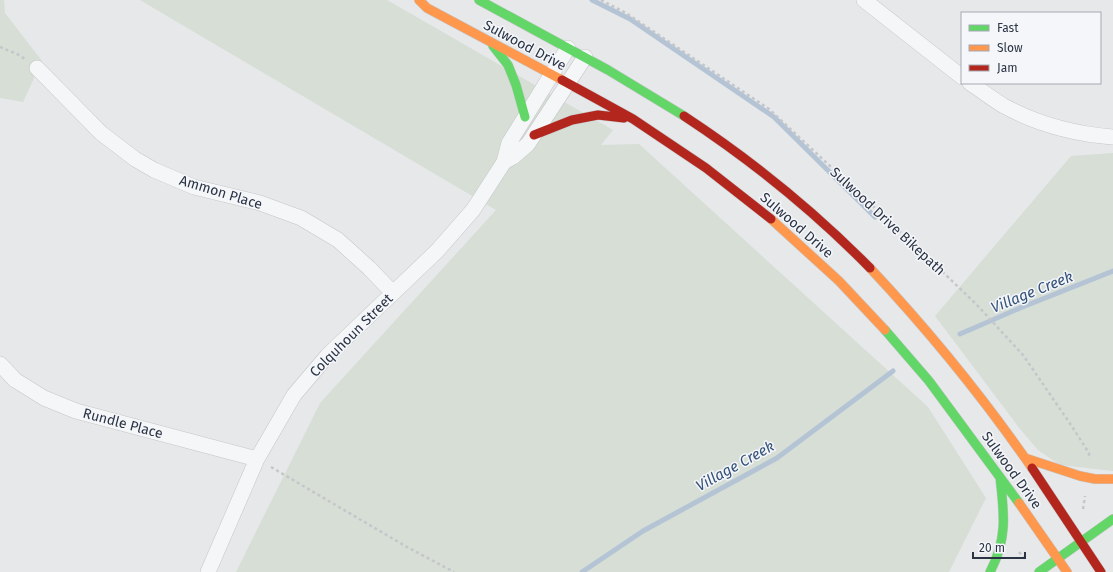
<svg xmlns="http://www.w3.org/2000/svg" width="1113" height="572" viewBox="0 0 1113 572" font-family="'Fira Sans',sans-serif">
<style>
.green{fill:#d6ded6}
.lines{fill:none;stroke-linecap:round;stroke-linejoin:round}
.stream{stroke:#b4c4d5;stroke-width:5}
.street-casing{stroke:#c4c6c8;stroke-width:16}
.fast-casing{stroke:#c4c6c8;stroke-width:10}
.slow-casing{stroke:#c4c6c8;stroke-width:10}
.jam-casing{stroke:#c4c6c8;stroke-width:10}
.path{stroke:#c5c6ca;stroke-width:2.5;stroke-dasharray:3 3;stroke-linecap:butt}
.street{stroke:#f5f6f7;stroke-width:15}
.fast{stroke:#63d668;stroke-width:9}
.slow{stroke:#ff974d;stroke-width:9}
.jam{stroke:#b3261e;stroke-width:9}
.labels{text-anchor:middle;stroke-width:3;stroke-linejoin:round;paint-order:stroke}
.street-label{font-size:14px;fill:#2b3445;stroke:#f4f6f9}
.water-label{font-size:15px;font-style:italic;fill:#34527a;stroke:#f4f6f9}
</style>
<rect width="100%" height="100%" fill="#e6e8ea"/>
<path class="green" d="M0,0h4l1,13 37,48 -19,41 -23,-4z
M140,0h247l226,130 -12,15 38,-1 289,263 58,91 -37,74h-713l84,-169 176,-193z
M1113,153v318l-53,-6 -22,-15 -18,-21 -85,-113 136,-160z"/>
<g class="lines">
<path class="stream" d="M592,0l38,19 144,98 101,100
M960,334l60,-26 93,-37
M582,572l61,-41 134,-73 116,-87"/>
<defs>
<path id="street" d="M864,0l98,77
M37,68l64,65 34,26 19,11 40,17 66,16 41,15 37,22 31,28 24,25
M970,83c11,7 22,16 34,23 33,18 71,28 109,31
M504,162l9,-5 15,-13 57,-87
M0,364l15,16 29,18 32,13 181,48
M208,572l49,-113 37,-64 34,-40 109,-104 36,-41 31,-48 5,-19 59,-95"/>
<path id="fast" d="M479,0l129,70 76,46
M493,46l15,19 8,20 9,32
M885,330l44,51 90,122
M990,572c18,-34 14,-59 10,-95
M1039,572l74,-53"/>
<path id="slow" d="M419,0l8,8 135,72
M771,219l68,62 46,49
M870,268c59,63 113,129 162,200
M1025,458l55,18 15,3h18
M1019,503l48,69"/>
<path id="jam" d="M562,80l71,39 73,49 65,51
M684,116c67,44 130,95 186,152
M534,135l38,-15 26,-5 26,3
M1032,468l69,104"/>
</defs>
<use href="#street" class="street-casing"/>
<use href="#fast" class="fast-casing"/>
<use href="#slow" class="slow-casing"/>
<use href="#jam" class="jam-casing"/>
<path class="path" d="M601,0l25,13 143,96 153,143 55,53 46,50 48,70 18,28v6
M0,47l17,7 8,5
M271,467l136,80 47,25
M1083,509l2,-13
M1019,552l7,8"/>
<use href="#street" class="street"/>
<use href="#fast" class="fast"/>
<use href="#slow" class="slow"/>
<use href="#jam" class="jam"/>
</g>
<g class="labels">
<g class="street-label">
<text transform="translate(525 45) rotate(28)" y="5">Sulwood Drive</text>
<text transform="translate(221 192) rotate(17)" y="5">Ammon Place</text>
<text transform="translate(888 221) rotate(43)" y="5">Sulwood Drive Bikepath</text>
<text transform="translate(797 225) rotate(41)" y="5">Sulwood Drive</text>
<text transform="translate(351 335) rotate(-45)" y="5">Colquhoun Street</text>
<text transform="translate(123 423) rotate(15)" y="5">Rundle Place</text>
<text transform="translate(1012 470) rotate(54)" y="5">Sulwood Drive</text>
</g>
<g class="water-label">
<text transform="translate(1032 292) rotate(-22)" y="5">Village Creek</text>
<text transform="translate(735 466) rotate(-29)" y="5">Village Creek</text>
</g>
</g>
<rect x="961" y="12" width="140" height="72" fill="#f4f6f9" stroke="#a4a8b1"/>
<rect x="969" y="25" width="20" height="6" fill="#63d668" stroke="#a4a8b1"/>
<text x="997" y="32" font-size="12" fill="#2b3445">Fast</text>
<rect x="969" y="45" width="20" height="6" fill="#ff974d" stroke="#a4a8b1"/>
<text x="997" y="52" font-size="12" fill="#2b3445">Slow</text>
<rect x="969" y="65" width="20" height="6" fill="#b3261e" stroke="#a4a8b1"/>
<text x="997" y="72" font-size="12" fill="#2b3445">Jam</text>
<path d="M973 552v6h52v-6" fill="none" stroke="#2b3445" stroke-width="2"/>
<text x="979" y="552" font-size="12" fill="#2b3445" stroke="#f4f6f9" stroke-width="3" paint-order="stroke">20 m</text>
</svg>
